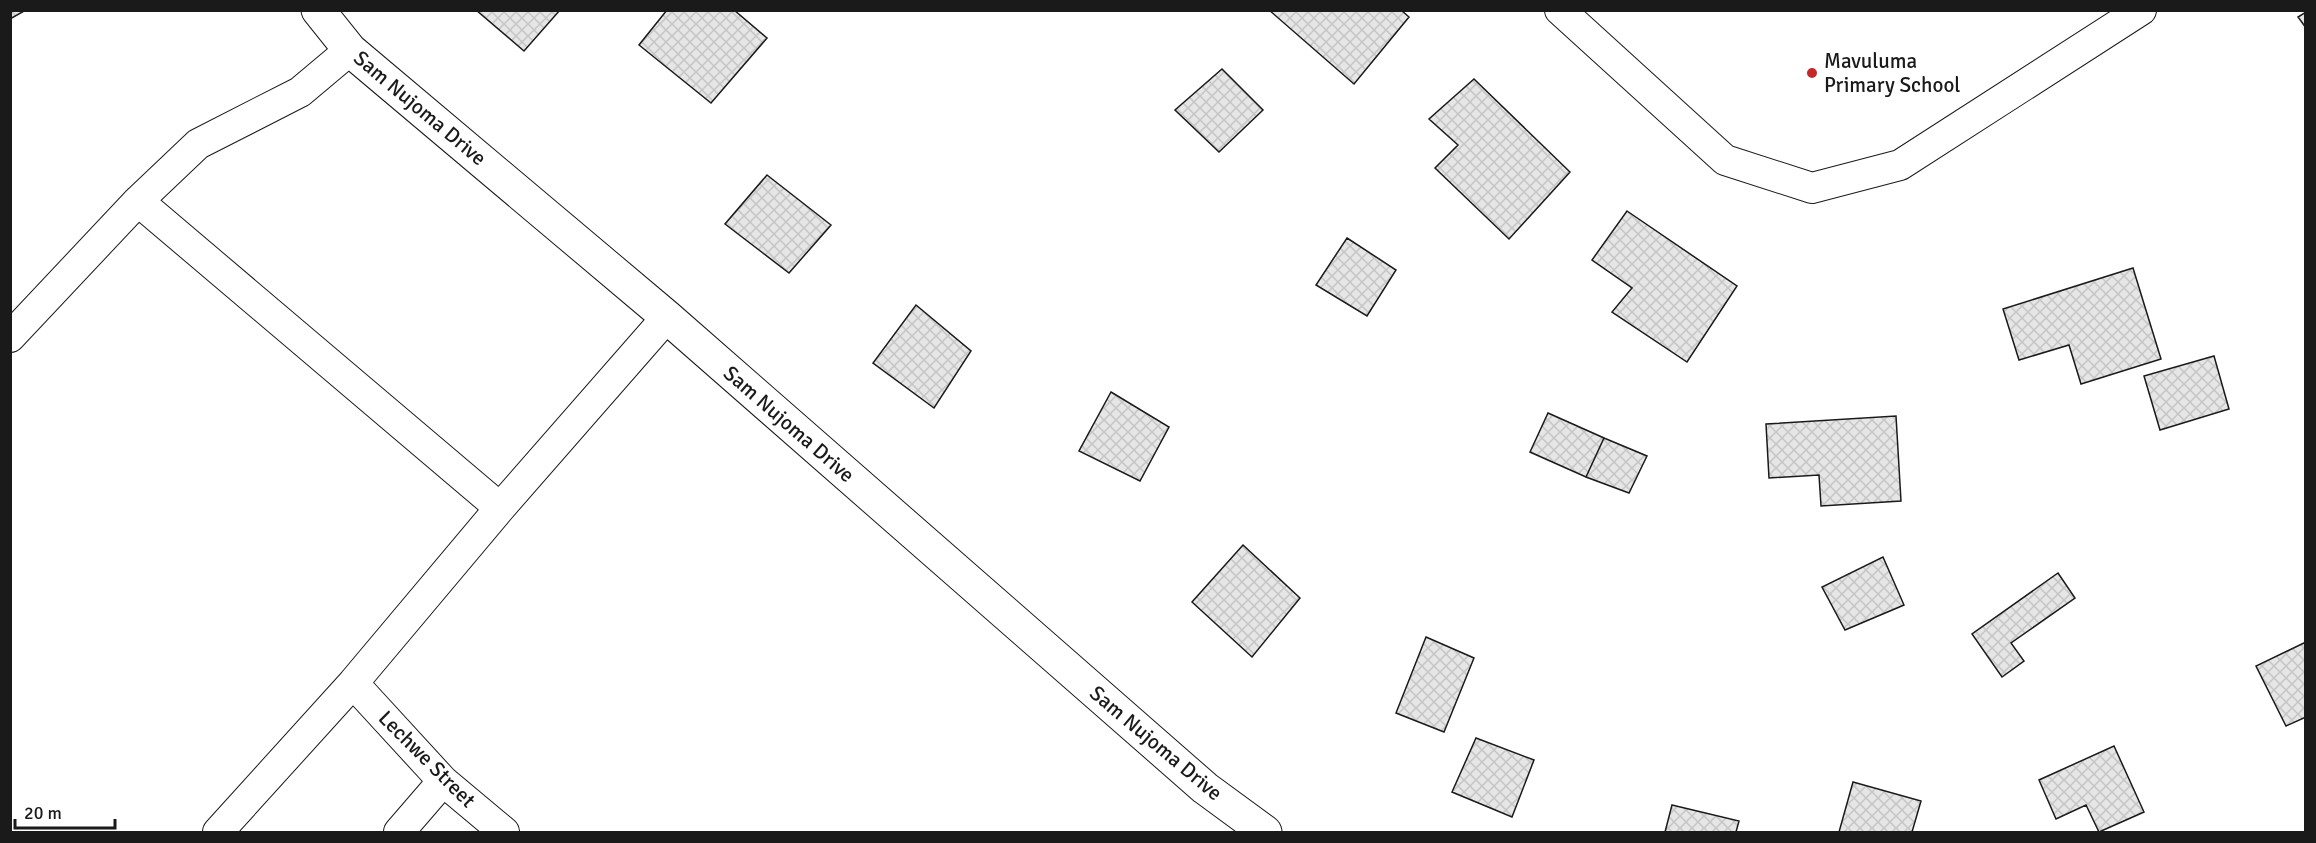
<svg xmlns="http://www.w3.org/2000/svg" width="2316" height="843" viewBox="0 0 2316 843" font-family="Signika,sans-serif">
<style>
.building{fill:url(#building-cross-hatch);stroke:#1a1a1a;stroke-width:1.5}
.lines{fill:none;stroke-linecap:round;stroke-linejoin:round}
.street-casing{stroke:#1a1a1a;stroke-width:32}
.secondary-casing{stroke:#1a1a1a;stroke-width:35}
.street{stroke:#fff;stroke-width:30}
.secondary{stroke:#fff;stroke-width:33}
.poi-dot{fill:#c62828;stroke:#fff;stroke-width:2}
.labels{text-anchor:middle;stroke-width:4.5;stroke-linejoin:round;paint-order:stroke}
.poi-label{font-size:21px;fill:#1a1a1a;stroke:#fff;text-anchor:start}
.street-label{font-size:21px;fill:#1a1a1a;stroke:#fff}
</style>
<defs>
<pattern id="building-cross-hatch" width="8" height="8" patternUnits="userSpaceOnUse" patternTransform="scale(1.5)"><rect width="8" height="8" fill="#e6e6e6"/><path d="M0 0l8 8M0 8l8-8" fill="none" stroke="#c5c5c5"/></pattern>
</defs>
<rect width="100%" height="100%" fill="#fff"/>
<path class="building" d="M10,10h16l-16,9z
M476,10h84l-36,41z
M667,10h67l33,28 -56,65 -72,-58z
M1269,10h132l8,7 -55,67z
M2306,12v16l-8,-11z
M1222,69l41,41 -44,42 -44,-42z
M1474,79l96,93 -61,67 -74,-71 23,-23 -29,-26z
M767,175l64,50 -42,48 -64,-49z
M1627,211l110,75 -50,76 -75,-50 20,-24 -40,-28z
M1347,238l49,32 -29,46 -51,-31z
M2133,268l28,91 -80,25 -12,-39 -50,15 -16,-51z
M916,305l55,46 -37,57 -61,-45z
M2214,356l15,53 -69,21 -16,-54z
M1111,392l58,35 -29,54 -61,-30z
M1548,413l56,25 -18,39 -56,-25z
M1896,416l5,85 -80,5 -2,-31 -50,3 -3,-54z
M1604,438l43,18 -18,37 -43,-16z
M1243,545l57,53 -48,59 -60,-55z
M1883,557l21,48 -59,25 -23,-43z
M2058,573l17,25 -64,45 13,18 -22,16 -30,-43z
M1426,637l48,21 -30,74 -48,-19z
M2306,642v75l-20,9 -30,-60z
M1476,738l58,22 -22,57 -60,-25z
M2114,746l30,66 -45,20 -13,-27 -30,14 -17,-39z
M1853,782l68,19 -9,31h-73z
M1672,805l67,16 -3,11h-71z"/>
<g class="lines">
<defs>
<path id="street" d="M1560,10l165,150 87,28 88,-23 241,-155
M138,201l362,307
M10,337l128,-136 60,-57 102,-52 50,-42
M353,683l90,98 61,51
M218,832l135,-149 147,-175 167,-191
M399,832l44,-51"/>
<path id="secondary" d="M318,10l32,40 317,267 538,471 60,44"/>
</defs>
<use href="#street" class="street-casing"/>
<use href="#secondary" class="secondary-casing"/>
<use href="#street" class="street"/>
<use href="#secondary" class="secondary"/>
</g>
<circle class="poi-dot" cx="1812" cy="73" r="6"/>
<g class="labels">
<g class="poi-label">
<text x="1824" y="68">Mavuluma<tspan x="1824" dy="24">Primary School</tspan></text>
</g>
<g class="street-label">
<text transform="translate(420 108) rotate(40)" y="7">Sam Nujoma Drive</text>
<text transform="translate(789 424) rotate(41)" y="7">Sam Nujoma Drive</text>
<text transform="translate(1156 743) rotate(40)" y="7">Sam Nujoma Drive</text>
<text transform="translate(427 759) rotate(45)" y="7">Lechwe Street</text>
</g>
</g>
<rect width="2316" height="843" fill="none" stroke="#1a1a1a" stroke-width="24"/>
<path d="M15 819v9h100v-9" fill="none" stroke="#1a1a1a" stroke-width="3"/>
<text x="24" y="819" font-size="18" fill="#1a1a1a" stroke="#ffffff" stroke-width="4.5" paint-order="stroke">20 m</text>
</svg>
